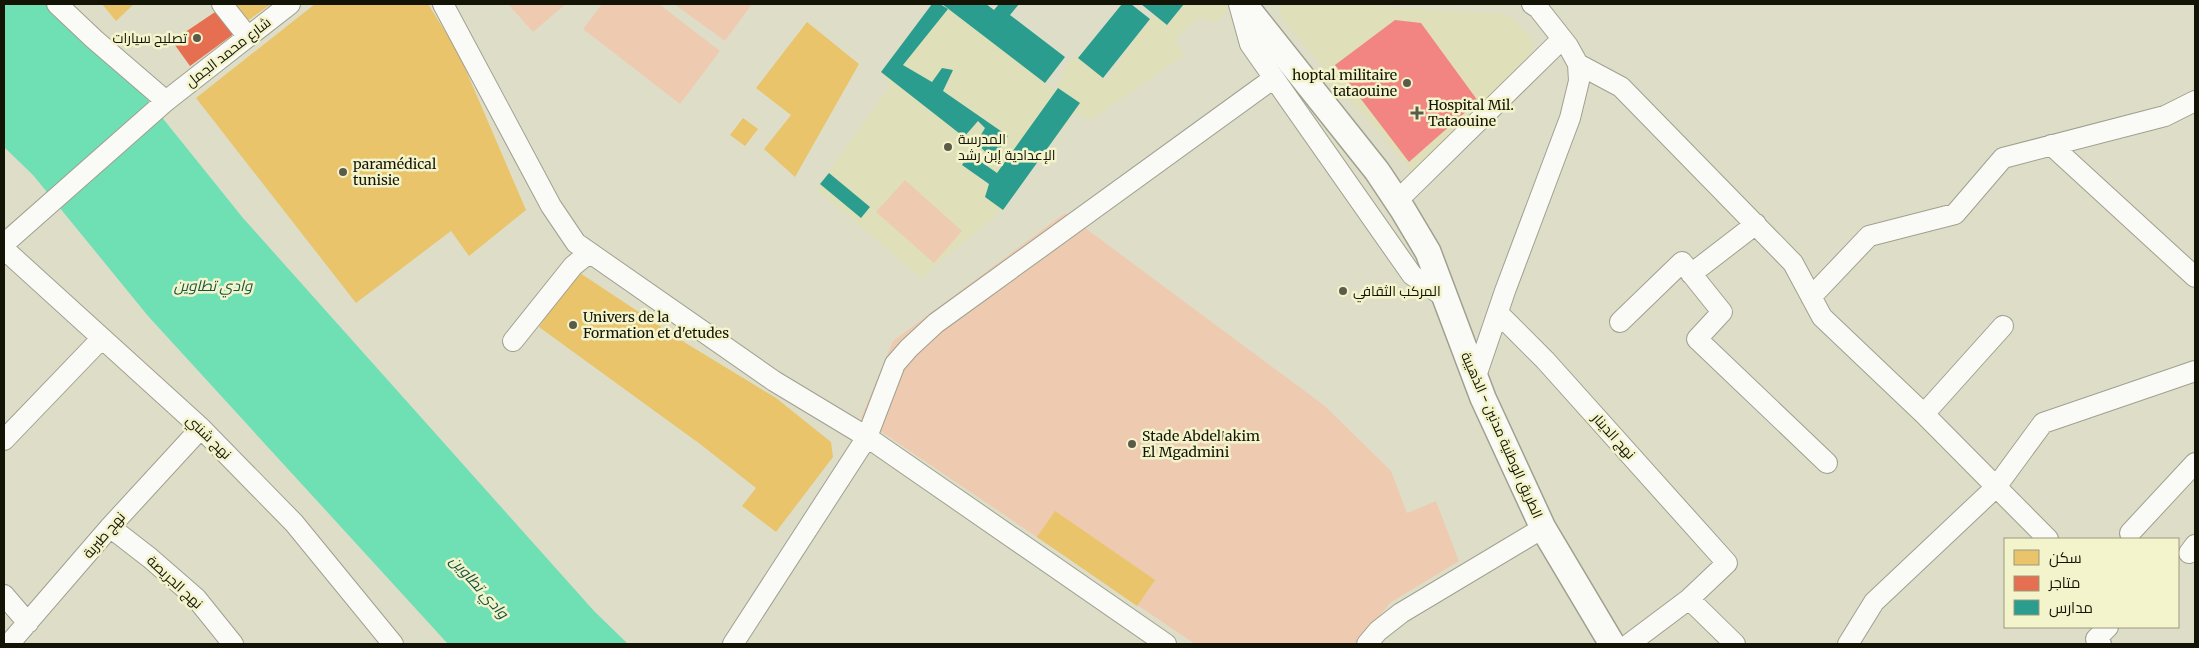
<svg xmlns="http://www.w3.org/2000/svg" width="2199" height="648" viewBox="0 0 2199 648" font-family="Merriweather,Cairo,serif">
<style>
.built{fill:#dfdfba}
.green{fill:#eecbb0}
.water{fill:#6fdfb4}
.homes{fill:#e9c46a}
.shops{fill:#e76f51}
.schools{fill:#2a9d8f}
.health{fill:#f28482}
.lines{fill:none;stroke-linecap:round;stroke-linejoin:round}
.minor-casing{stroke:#a0a08f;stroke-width:22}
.major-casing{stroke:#a0a08f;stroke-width:28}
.minor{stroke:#fafaf7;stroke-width:20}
.major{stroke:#fafaf7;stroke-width:25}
.poi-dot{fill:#5b5b4a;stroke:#f4f4cc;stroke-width:2}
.labels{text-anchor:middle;stroke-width:5;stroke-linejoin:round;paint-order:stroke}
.poi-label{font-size:14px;fill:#141406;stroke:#f4f4cc;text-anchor:start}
.street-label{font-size:14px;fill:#141406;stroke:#f4f4cc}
.water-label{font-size:15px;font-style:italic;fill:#155440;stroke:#f4f4cc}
</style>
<rect width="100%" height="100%" fill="#dedec8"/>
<path class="built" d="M932,4h8l8,5 107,81 16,-32h7l29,22 18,-29 29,-36 -12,-11h81l7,5 -15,14 -15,-6 -25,22 9,17 -95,65 -13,-10 -73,99 -82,68 -105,-89 74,-103 -9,-14z
M1282,4h63l159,10 9,4 18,19 2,7 -2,10 -119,118 -131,-154 -2,-9z"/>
<path class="green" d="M508,4h58l-33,28z
M602,4h57l61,47 -40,53 -97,-75z
M674,4h78l-27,37z
M905,180l57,51 -28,32 -58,-51z
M1065,213l260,193 66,65 16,42 29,-12 23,60 -69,42 -33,41h-162l-334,-226 32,-77z"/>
<path class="water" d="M4,4h43l97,91 99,123 351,393 34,33h-180l-300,-328 -115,-141 -29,-28z"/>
<path class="homes" d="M102,4h32l-18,17z
M229,4h42l-28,20z
M315,4h113l30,48 68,158 -57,46 -18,-25 -95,72 -160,-205z
M807,22l52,42 -64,113 -31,-28 27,-34 -35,-27z
M743,118l15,11 -13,17 -15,-11z
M577,271l107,71 92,56 55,44 2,15 -57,75 -34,-26 14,-18 -56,-44 -161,-117z
M1055,511l100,69 -18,26 -100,-69z"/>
<path class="shops" d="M218,10l17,23 -45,33 -18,-25z"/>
<path class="schools" d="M932,4h8l8,5 -45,56 29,17 10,-14 11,2 -10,21 65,45 -15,23 -17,-16 9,-15 -7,-7 -14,16 -83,-65z
M942,4h44l8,6 5,-6h20l-9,11 55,42 -20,26z
M1122,4h9l19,15 -47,59 -25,-20z
M1141,4h43l-17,21z
M1058,88l22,15 -77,107 -18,-13 4,-13 -27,-19 8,-11 27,19z
M829,173l41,34 -9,11 -41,-34z"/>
<path class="health" d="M1395,20l26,3 57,78 -69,61 -74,-97z"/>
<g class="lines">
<defs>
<path id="minor" d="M57,4l37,35 72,62
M222,4l26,33
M443,4l108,202 25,37 198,138 93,56 299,207
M1239,4l11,40 162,231 34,23
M1578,64l43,23 172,176 29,54 102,97 124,125
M2051,145l144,132
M1397,201l165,-162
M4,244l162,-143 124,-97
M4,249l197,179 93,95 99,121
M1691,274l65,-50
M1811,297l58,-61 86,-22 48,-56 162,-42 30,-15
M1498,313l47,47 182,203 -38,36 -60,45
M1620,322l62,-60 40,50 -25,27 130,124
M513,341l60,-75 16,-13
M1475,379l30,-88 65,-173 9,-37 -1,-17 -10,-18 -30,-38 -6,-4
M1924,414l79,-88
M4,440l98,-102
M110,527l40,31 46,40 37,46
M2130,533l65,-70
M2189,553l6,-8
M4,595l24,28
M1689,599l46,45
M9,644l101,-117 91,-99
M733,644l134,-207 28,-73 14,-16 27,-25 338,-245
M1367,644l11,-13 23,-18 142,-85
M1848,644l26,-42 122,-115 47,-64 152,-52
M2101,644l-5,-5 12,-12"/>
<path id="major" d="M1244,4l133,167 26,39 25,42 55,146 60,130 69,116"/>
</defs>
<use href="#minor" class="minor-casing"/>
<use href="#major" class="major-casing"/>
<use href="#minor" class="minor"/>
<use href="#major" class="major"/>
</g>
<g class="poi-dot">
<circle cx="197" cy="38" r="5"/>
<circle cx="1407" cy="83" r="5"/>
<path d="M1414.5 105.5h5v5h5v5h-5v5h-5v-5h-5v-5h5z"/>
<circle cx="948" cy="147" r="5"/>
<circle cx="343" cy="172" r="5"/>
<circle cx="1343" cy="291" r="5"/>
<circle cx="573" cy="325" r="5"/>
<circle cx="1132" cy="444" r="5"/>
</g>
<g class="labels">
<g class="poi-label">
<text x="187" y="43" text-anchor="end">تصليح سيارات</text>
<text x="1397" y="80" text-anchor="end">hoptal militaire<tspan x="1397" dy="16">tataouine</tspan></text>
<text x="1428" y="110">Hospital Mil.<tspan x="1428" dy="16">Tataouine</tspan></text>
<text x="958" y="144">المدرسة<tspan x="958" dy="16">الإعدادية إبن رشد</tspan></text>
<text x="353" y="169">paramédical<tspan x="353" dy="16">tunisie</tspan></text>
<text x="1353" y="296">المركب الثقافي</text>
<text x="583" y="322">Univers de la<tspan x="583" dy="16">Formation et d'etudes</tspan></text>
<text x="1142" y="441">Stade Abdelاakim<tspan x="1142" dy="16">El Mgadmini</tspan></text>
</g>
<g class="street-label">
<text transform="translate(228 52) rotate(-38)" y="5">شارع محمد الجمل</text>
<text transform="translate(1502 435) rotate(66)" y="5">الطريق الوطنية مدنين - الذهيبة</text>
<text transform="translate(1614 436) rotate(48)" y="5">نهج الدينار</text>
<text transform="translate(209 437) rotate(44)" y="5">نهج شنني</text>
<text transform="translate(104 535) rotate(-49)" y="5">نهج طبربة</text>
<text transform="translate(175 582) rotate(43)" y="5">نهج الجريصة</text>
</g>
<g class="water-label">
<text x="213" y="291">وادي تطاوين</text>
<text transform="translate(479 587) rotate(48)" y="5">وادي تطاوين</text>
</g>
</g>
<rect width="2199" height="648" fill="none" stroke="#141406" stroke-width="10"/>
<rect x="2004" y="538" width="175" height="90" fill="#f4f4cc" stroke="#9a9a7d"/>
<rect x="2014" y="550" width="25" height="15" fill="#e9c46a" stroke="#9a9a7d"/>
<text x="2049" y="563" font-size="15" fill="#141406">سكن</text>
<rect x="2014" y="576" width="25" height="15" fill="#e76f51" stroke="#9a9a7d"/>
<text x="2049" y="588" font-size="15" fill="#141406">متاجر</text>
<rect x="2014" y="600" width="25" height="15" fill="#2a9d8f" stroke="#9a9a7d"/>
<text x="2049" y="613" font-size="15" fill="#141406">مدارس</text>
</svg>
